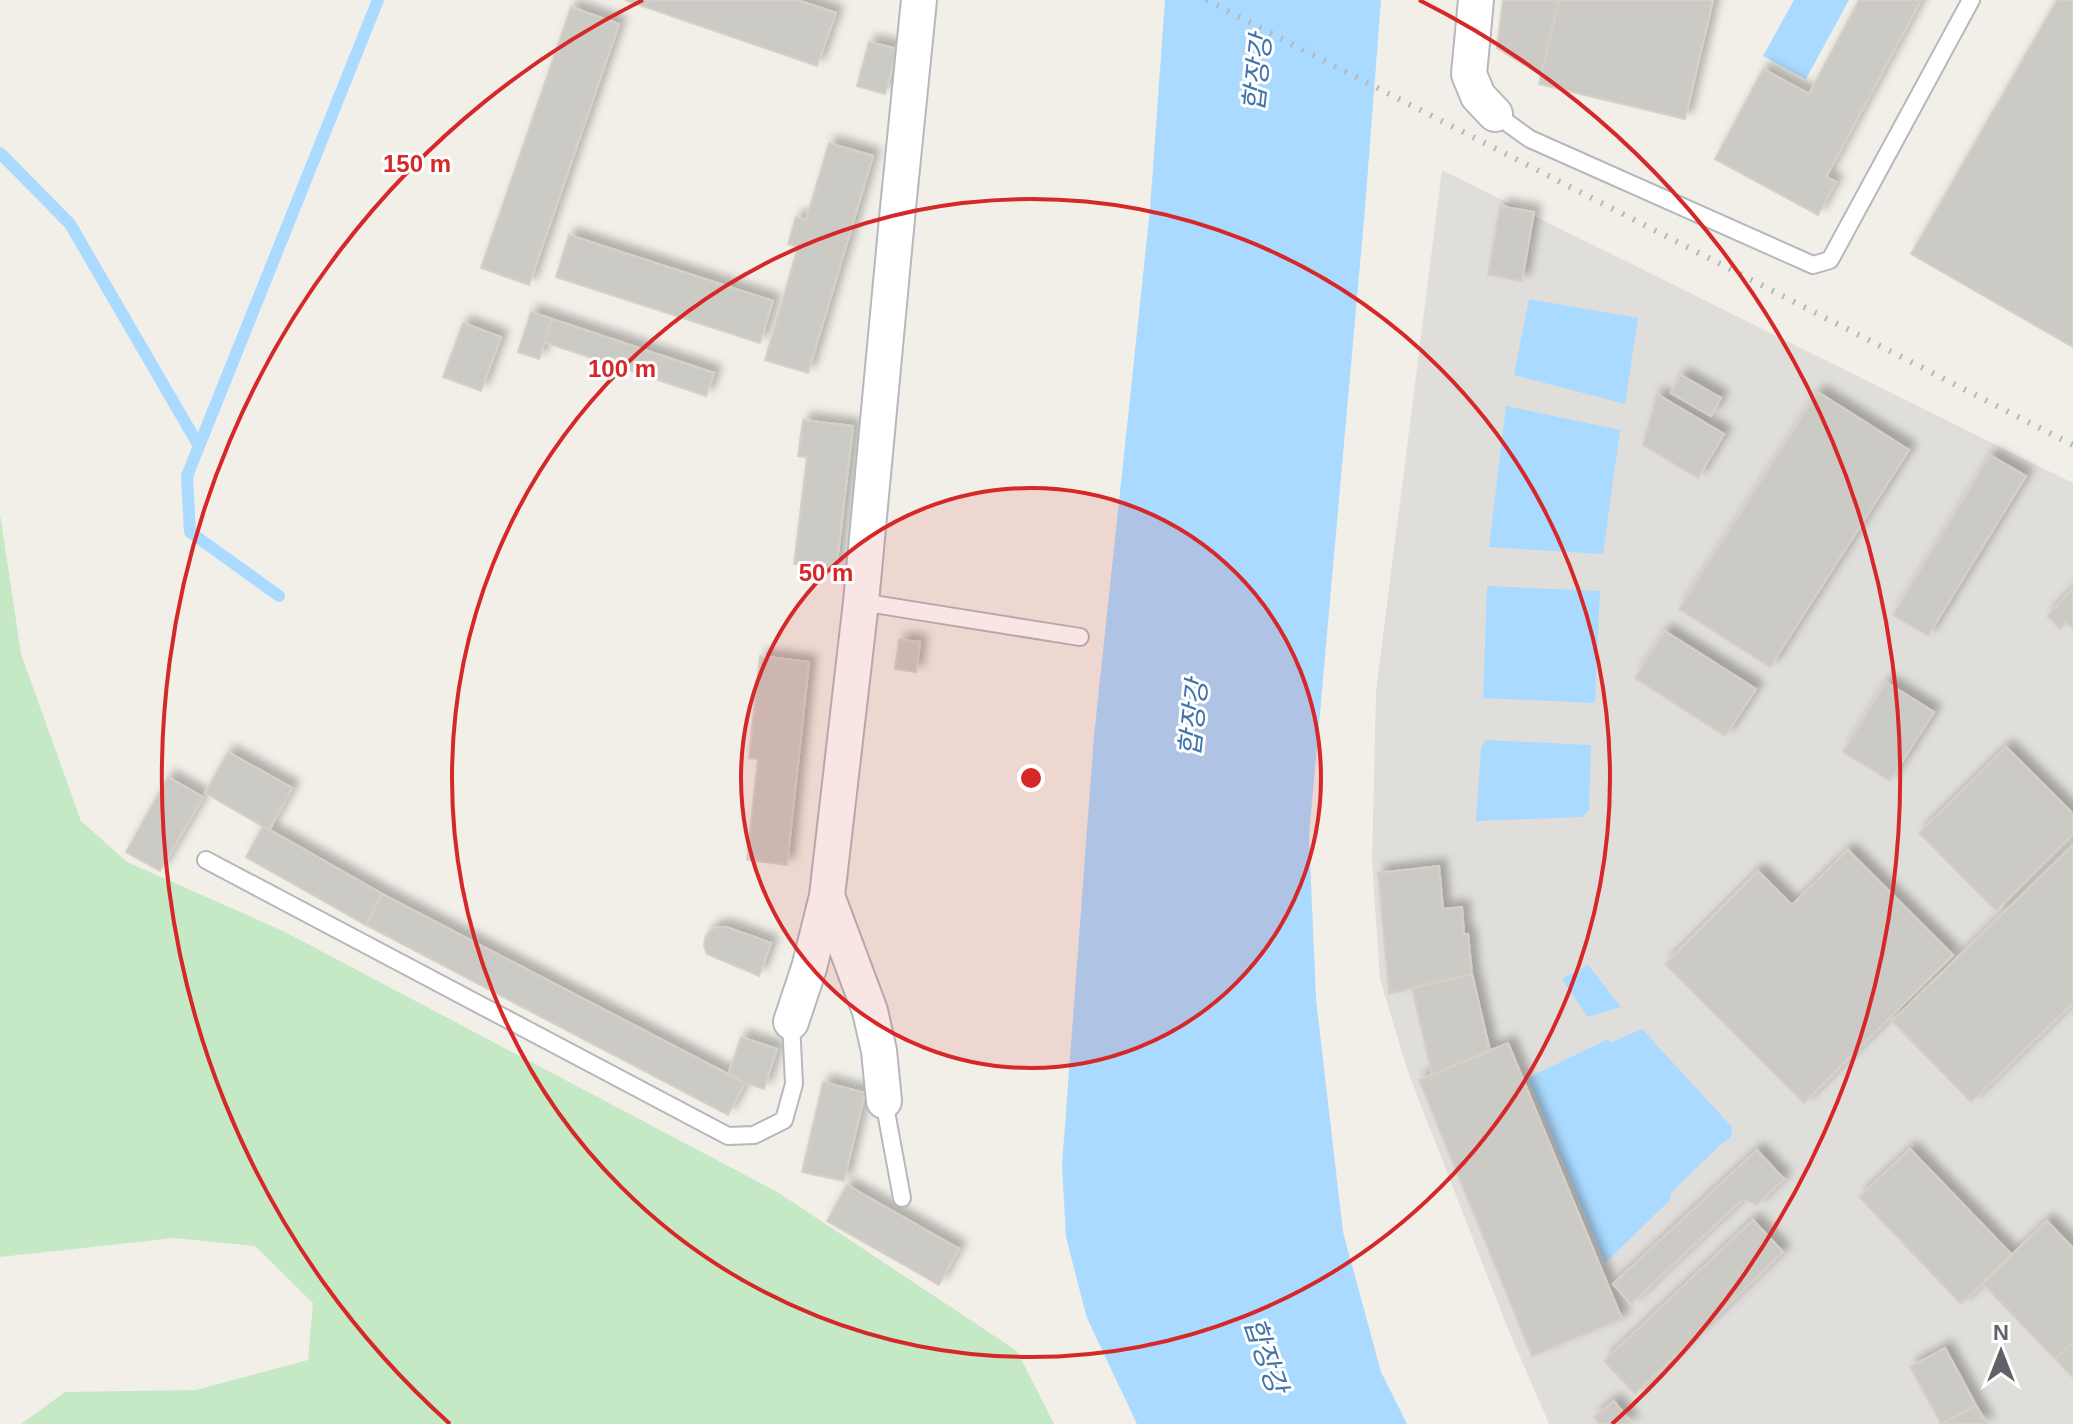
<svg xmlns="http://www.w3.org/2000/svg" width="2073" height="1424" viewBox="0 0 2073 1424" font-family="Helvetica,'Noto Sans KR',sans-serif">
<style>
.industrial{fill:#e0deda}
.green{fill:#c5e8c5}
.water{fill:#aadaff}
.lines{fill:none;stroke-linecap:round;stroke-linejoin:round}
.stream{stroke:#aadaff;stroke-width:12}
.building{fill:#cccac5;stroke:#d6d1c6;stroke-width:2;filter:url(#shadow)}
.lane-casing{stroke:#b5b8bc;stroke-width:20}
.street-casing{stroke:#b5b8bc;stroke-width:38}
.lane{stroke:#fff;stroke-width:16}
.street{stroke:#fff;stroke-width:34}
.rail{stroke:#b6b7b8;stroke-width:6;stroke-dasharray:2 10;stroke-linecap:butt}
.ring{fill:none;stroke:#d62828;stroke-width:4}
.labels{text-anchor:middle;stroke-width:6;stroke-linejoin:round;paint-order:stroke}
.water-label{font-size:28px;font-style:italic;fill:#4174aa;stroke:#fff}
.centre{fill:#d62828;stroke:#fff;stroke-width:4}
.ring-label{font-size:24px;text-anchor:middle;font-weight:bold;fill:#d62828;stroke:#fff;stroke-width:6;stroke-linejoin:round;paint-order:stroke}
</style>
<defs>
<filter id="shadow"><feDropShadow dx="7" dy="-7" stdDeviation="4" flood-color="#0004"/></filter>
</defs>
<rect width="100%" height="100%" fill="#f1efe8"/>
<path class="industrial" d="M1442,170l631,313v941h-524l-41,-95 -100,-257 -28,-93 -8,-117 4,-170z"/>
<path class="green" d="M0,514l21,140 60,167 46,41 156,69 496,262 238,158 37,73h-1033l44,-32 131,-2 112,-30 5,-57 -58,-57 -81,-8 -174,19z"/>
<path class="water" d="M1165,0h216l-16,208 -56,628 7,163 27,233 38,140 26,52h-270l-50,-106 -21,-81 -4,-72 32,-429 56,-526z
M1794,0h55l-43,79 -43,-23z
M1529,299l109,19 -13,86 -111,-29z
M1506,406l114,24 -17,124 -114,-7z
M1487,586l113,5 -5,112 -112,-5z
M1486,740l105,5 -2,65 -7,7 -106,4 5,-73z
M1588,965l33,42 -33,10 -26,-38z
M1642,1029l90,98 -1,11 -9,5 -51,50 -1,7 -65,63 -77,-185 80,-39 2,4z"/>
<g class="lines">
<path class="stream" d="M0,153l70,71 129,222
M279,596l-89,-64 -3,-56 191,-476"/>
</g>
<path class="building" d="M625,0h172l39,13 -19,53z
M1503,0h56l-18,75 -44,-27z
M1559,0h154l-28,119 -146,-35z
M1859,0h62l-95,177 10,5 -18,33 -103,-56 48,-90 46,25z
M2057,0h16v347l-162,-93z
M571,7l48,17 -90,261 -48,-17z
M869,42l29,7 -13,45 -28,-8z
M829,143l44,13 -65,217 -43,-13 33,-113 -10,-3 8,-27 10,3z
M1500,206l34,6 -12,69 -34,-6z
M569,235l204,66 -13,42 -204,-66z
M531,312l21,7 -13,40 -21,-7z
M552,319l162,54 -8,23 -162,-54z
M463,323l38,14 -20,54 -38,-14z
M1681,375l40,23 -10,18 -40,-23z
M1818,392l91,58 -139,217 -91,-58z
M1657,394l67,40 -26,44 -55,-33z
M803,420l50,6 -17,144 -42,-6 13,-107 -9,-1z
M1990,455l36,21 -98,160 -35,-21z
M2073,589v39l-7,-6 -6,7 -13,-13z
M1665,631l91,58 -31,47 -90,-58z
M899,640l21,2 -4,30 -21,-3z
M760,656l49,6 -22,203 -40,-5 11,-101 -9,-1z
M1886,682l48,30 -44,69 -47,-29z
M2006,747l67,67v20l-77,77 -77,-78z
M228,752l64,36 -23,42 -64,-37z
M168,777l35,20 -43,74 -34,-19z
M263,826l119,68 -16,31 -120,-68z
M2073,845v158l-102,99 -79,-81z
M1848,850l105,105 -149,148 -139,-139 93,-93 34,34z
M1439,866l4,43 19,-2 2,27h4l4,40 -83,20 -11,-121z
M382,894l363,189 -17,32 -362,-190z
M718,927h8l45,16 -12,33 -52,-22 -3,-8 1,-8 5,-8z
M1472,974l18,77 -58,24 -20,-87z
M741,1037l36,12 -13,40 -19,-6 -17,-8z
M1508,1043l114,276 -90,37 -113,-276z
M823,1082l42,11 -21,88 -42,-9z
M1910,1149l102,106 -51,49 -102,-107z
M1757,1150l27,29 -27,26 -14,-6 -112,105 -18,-20z
M847,1185l112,64 -20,36 -112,-64z
M1753,1220l30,32 -148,142 -31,-33z
M2047,1221l26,27v94l-18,17 -73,-76z
M2073,1342v36l-18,-19z
M1945,1348l31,57 -35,19 -31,-57z
M1614,1401l18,23h-33l-5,-7z
M1976,1405l11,19h-46z"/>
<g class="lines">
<defs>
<path id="lane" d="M1495,114l35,25 283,126 17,-5 141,-260
M861,602l219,35
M206,860l522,276 26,-1 30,-15 10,-36 -3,-62
M884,1101l18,97"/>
<path id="street" d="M1476,0l-7,74 9,22 17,18
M827,896l43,115 9,40 5,50
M791,1022l18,-54 18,-72 34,-294 37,-394 21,-208"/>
</defs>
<use href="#lane" class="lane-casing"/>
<use href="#street" class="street-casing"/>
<use href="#lane" class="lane"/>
<use href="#street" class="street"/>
<path class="rail" d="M1206,0l867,445"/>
</g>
<circle cx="1031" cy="778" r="290" fill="#d62828" fill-opacity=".12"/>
<g class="ring">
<circle cx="1031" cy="778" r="290"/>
<circle cx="1031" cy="778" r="579"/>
<path d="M450 1424A869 869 0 0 1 643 0M1419 0A869 869 0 0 1 1612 1424"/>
</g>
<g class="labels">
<g class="water-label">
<text transform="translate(1257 73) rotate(-84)" y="10">합장강</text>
<text transform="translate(1193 718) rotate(-84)" y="10">합장강</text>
<text transform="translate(1266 1355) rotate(71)" y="10">합장강</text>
</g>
</g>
<circle cx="1031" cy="778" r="12" class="centre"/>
<g class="ring-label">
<text x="417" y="172">150 m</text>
<text x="622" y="377">100 m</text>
<text x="826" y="581">50 m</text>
</g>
<g transform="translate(2001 1352)" stroke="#ffffff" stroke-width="6" paint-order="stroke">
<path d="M0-6L14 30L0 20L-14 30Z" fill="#5f6368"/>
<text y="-12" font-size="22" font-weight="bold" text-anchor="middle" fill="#5f6368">N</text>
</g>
</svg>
